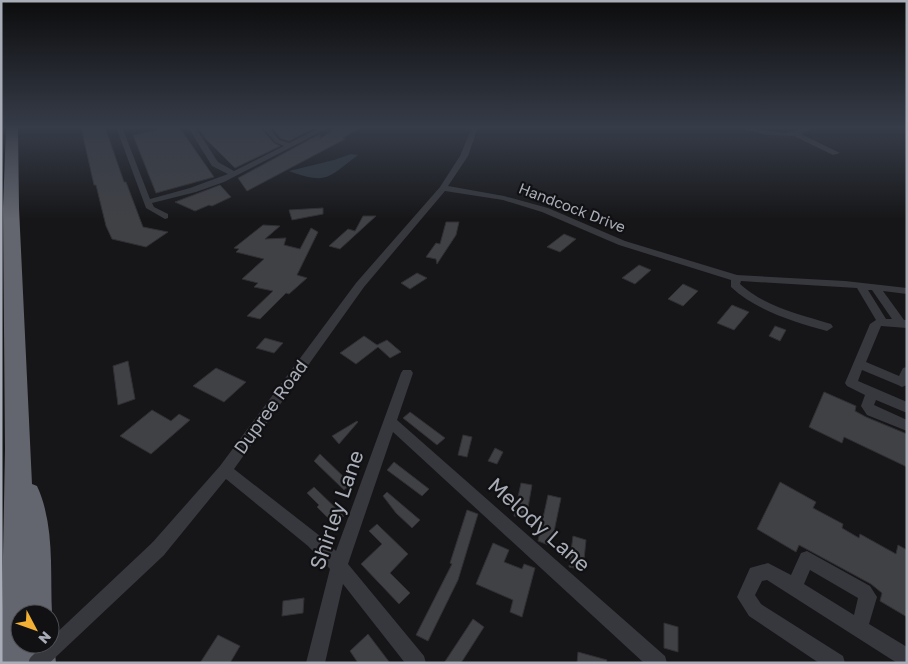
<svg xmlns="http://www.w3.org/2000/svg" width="908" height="664" viewBox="0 0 908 664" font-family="'Golos Text',sans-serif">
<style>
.water{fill:#2c353c}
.building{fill:#404145;stroke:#303034}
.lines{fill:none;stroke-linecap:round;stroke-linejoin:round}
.street{fill:#37383d;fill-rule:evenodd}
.highway{fill:#63666e;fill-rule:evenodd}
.street-bridge{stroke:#37383d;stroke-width:17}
.labels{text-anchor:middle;stroke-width:4.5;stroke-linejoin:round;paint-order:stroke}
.far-street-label{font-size:15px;fill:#a8adb8;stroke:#111113}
.street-label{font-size:18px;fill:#a8adb8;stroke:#111113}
.near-street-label{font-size:21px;fill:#a8adb8;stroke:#111113}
</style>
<rect width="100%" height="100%" fill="#161618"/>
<path class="water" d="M351,154l7,1c-31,23 -30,30 -69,16l45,-11z"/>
<path class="building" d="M81,127h24l19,55h2l17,45 25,5 -22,15 -34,-8 -6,-13 -10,-41h-2z
M156,127h23l35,50 -58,16 -23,-58 25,-5z
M198,127h62l14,16 6,3 -45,22 -30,-30z
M272,127h44l-27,14 -9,-3z
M337,127h24l-18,11 2,1 -98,52 -9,-13 82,-44v5z
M220,185l11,12 -19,9 -3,-1 -14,6 -20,-9z
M323,208v6l-31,6 -3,-10z
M363,216h13l-36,33 -11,-3 19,-17 7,2z
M446,222h13l-3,13 -19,29 -1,-5 -10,-2 10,-14 4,1z
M263,225l17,1 -15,13 21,-1 -2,7 16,4 11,-21 7,4 -21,43 10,3 -18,16 -3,-1 -26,26 -13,-3 26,-25 -19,-4 4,-4 -16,-4 22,-20 -28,-7 3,-3 -5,-1z
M564,234l12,5 -16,13 -13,-5z
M639,265l12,5 -16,14 -13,-6z
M417,273l10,5 -17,11 -9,-6z
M683,284l15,7 -15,15 -15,-7z
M732,305l17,7 -15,18 -17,-7z
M775,326l11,4 -6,11 -11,-5z
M364,336l13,9 10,-5 14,12 -11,6 -12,-11 -22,17 -16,-11z
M265,338l18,5 -9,10 -18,-5z
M128,361l7,38 -17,6 -5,-39z
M216,368l30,14 -22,20 -31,-16z
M824,392l32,14 -1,5 11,6 41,17v33l-63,-30 -2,6 -33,-16z
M152,410l19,11 8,-7 11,6 -39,34 -31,-18z
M410,412l35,26 -8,7 -34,-27z
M357,421l1,1 -19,22 -7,-8z
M463,435l9,2 -5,20 -9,-2z
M495,448l8,4 -6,12 -9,-3z
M320,454l29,28v4l-5,4 -30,-29z
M394,462l35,27 -7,7 -35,-26z
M780,482l36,20 -3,6 30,16 -1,4 17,10 1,-4 36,20 2,-9 9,5v67l-27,-16 2,-8 -11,-9 -72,-39 -3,7 -39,-23z
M521,483l11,2 -6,34 -12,-3z
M314,487l30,29 -9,9 -18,-18 2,-2 -12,-12z
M387,492l33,28 -8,8 -16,-15 -13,-17z
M548,495l13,3 -10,48 -13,-5z
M467,510l11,4 -20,66 -30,61 -12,-6 36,-71 -2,-1z
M377,524l31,30 -18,19 20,20 -11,11 -38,-40 21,-20 -13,-13z
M573,536l13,4 -3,30 -14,-3z
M493,543l16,7 -5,12 18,7 2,-5 11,4 -13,49 -12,-5 3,-12 -37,-16z
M304,598l-1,15 -21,3 1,-15z
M473,619l11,8 -23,36h-17z
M664,623l14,4v25l-14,-4z
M368,634l22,29h-32l-8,-12z
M218,635l22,11 -10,17h-30z
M578,652l29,8 -1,3h-29z"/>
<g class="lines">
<path class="street" d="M116,127h6l28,72 40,-11 38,-14 -16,-8 -24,-39h7l23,35 16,9 50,-25 -9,-4 -13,-15h7l10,13 10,3 32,-16h9l-106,55 -28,10 -44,11 2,4 14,7v4l-3,1 -19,-11z
M472,127h6l-10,29 -20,30 56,10 44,12 77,33 112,34 108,6 62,7v6l-24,-3 21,29h3v8l-26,-2 -15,36 33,14 4,-8 4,-1v18l-5,2 -4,-2 -36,-15 -4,11 49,21v11l-31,-13 -2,5 33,15v11l-40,-16 -6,-9 4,-11 -18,-9 -2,-3 25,-59 6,-4 -19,-32 -116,-7 -1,3c25,23 60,30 91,40l2,3 -6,4c-33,-9 -70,-20 -96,-44v-7l-112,-35 -77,-33 -39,-12 -58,-9 -81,96 -130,182 86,67 16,15 65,-178 2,-3h8l2,3 -16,47 268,236 2,7h-23l-251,-231 -45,132 76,92 2,7h-21l-62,-79 -18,79h-19l24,-94 -22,-23 -82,-67 -62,76 -6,2 -6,-2 -2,-6 2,-6 68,-77 136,-183 84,-96 20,-31zM868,290h4l20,29h-6z
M737,127l49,6 20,-6h9l-14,7 39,19 -7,2 -39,-19 -27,-1z
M807,551l63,35 7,11 -8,27 38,23v16h-10l-130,-83 -5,1 -7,14 6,9 82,52 2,7h-26l-70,-47 -12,-19 13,-29 18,-5 23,12 10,-22zM810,570l48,28 -4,17 -50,-31z"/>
<path class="highway" d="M6,127h12l1,81 13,276 5,2c18,39 13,86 15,128l-2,4v-4h-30v30h30v-11l4,11 2,19h-55l4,-214 -2,-241z"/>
<path class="street-bridge" d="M37,663l121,-114"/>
</g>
<linearGradient id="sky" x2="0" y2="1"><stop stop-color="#0c0c0d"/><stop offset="0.58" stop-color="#363c48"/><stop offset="1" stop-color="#363c48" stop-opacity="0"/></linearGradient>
<rect width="908" height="220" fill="url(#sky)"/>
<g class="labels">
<g class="far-street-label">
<text transform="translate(572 208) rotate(21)" y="5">Handcock Drive</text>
</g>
<g class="street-label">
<text transform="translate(271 407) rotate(-54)" y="6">Dupree Road</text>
</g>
<g class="near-street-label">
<text transform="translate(337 510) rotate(-71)" y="7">Shirley Lane</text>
<text transform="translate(539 525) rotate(42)" y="7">Melody Lane</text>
</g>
</g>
<rect width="908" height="664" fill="none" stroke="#a8adb8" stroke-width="5"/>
<g transform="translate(35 629) rotate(131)"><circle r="24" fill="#111113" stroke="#4d4f55"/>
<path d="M0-4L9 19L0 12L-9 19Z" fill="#f2b134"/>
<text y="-8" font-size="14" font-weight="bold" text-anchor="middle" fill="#a8adb8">N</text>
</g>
</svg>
